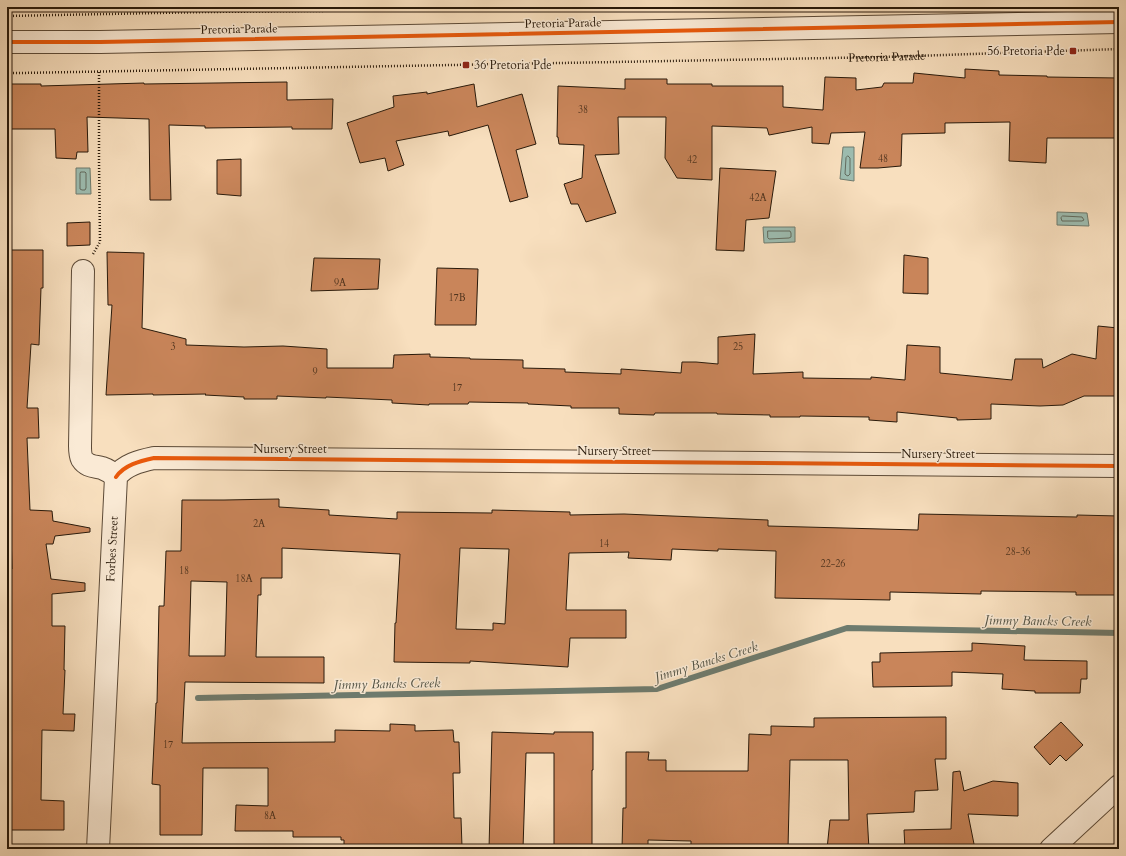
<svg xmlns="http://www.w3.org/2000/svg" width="1126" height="856" viewBox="0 0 1126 856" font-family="Cardo,serif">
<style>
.water{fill:#9dbdb1;stroke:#6e7b6e}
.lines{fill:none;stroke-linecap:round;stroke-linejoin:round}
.shore{stroke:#626b5e;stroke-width:1}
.stream{stroke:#6e7b6e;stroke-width:6}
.building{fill:#c9855a;stroke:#28190a;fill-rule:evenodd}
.minor-casing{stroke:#5c4a37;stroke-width:24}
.path{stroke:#28190a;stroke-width:2.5;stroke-dasharray:1 2;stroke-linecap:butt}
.minor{stroke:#faead5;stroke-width:22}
.cycleway-casing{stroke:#faead5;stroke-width:6}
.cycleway{stroke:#e8590c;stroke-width:4}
.poi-dot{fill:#8f2418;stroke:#faead5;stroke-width:1.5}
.labels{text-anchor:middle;stroke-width:3;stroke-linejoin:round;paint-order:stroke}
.number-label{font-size:10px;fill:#50341e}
.street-label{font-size:12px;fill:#28190a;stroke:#faead5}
.poi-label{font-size:12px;fill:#28190a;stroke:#faead5;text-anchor:end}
.water-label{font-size:13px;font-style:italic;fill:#515244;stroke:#faead5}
</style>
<rect width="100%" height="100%" fill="#f8dfbe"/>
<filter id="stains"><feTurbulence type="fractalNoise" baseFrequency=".005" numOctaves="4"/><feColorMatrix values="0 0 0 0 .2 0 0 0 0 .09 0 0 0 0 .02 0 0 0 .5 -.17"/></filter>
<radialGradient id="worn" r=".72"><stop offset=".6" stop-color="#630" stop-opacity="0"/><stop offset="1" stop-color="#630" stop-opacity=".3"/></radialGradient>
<path class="water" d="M843,147h11v34l-14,-2z
M76,168h14l1,26h-15z
M1057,212l30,1 2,13 -32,-1z
M763,227h32v15l-31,1z"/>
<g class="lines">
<path class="shore" d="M848,156l2,2v16l-2,2 -2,-1 -1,-1 1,-16z
M81,172h4l1,1v15l-1,2h-3l-2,-1v-15z
M1063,216l19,1 2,3 -2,1h-20l-1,-3z
M768,231h22l1,2v4l-2,1 -20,1 -1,-1z"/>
<path class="stream" d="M198,698l459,-9 190,-61 272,5"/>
</g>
<path class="building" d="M965,69l34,2v4l48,1v1l72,1v60h-72l-1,25 -37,-2 1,-39 -65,1v10l-43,1 -1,32 -23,2h-18l5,-36 -34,1 -2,11 -17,-1v-16l-43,8 -2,-7 -55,-2v54l-35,-2 -12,-20 1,-41h-48l1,37 -24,1 21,58 -30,9 -8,-18h-7l-7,-20 18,-6 2,-33 -25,-1 -1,-7h-1l1,-51 67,3v-10h42v5h45v2h71v21l40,3 2,-33 31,1v12l26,-3 2,-4h29l1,-10 51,5z
M287,82v18l46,-1 -1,30h-40v-2l-87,1v-2l-36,-1 2,75h-21l-1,-81 -62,-2 1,35h-11l-1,7 -20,-1 -1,-29h-47v-45h33v2l103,-3v1z
M474,84l3,23 45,-13 14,50 -20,6 12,47 -18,5 -22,-77 -39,11 -1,-5 -52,10 8,24 -16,6 -3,-13 -25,5 -13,-40 47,-16 -1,-11 34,-4v2z
M241,159v37l-24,-2v-34z
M720,168l56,3 -7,47 -23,2 -2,31 -28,-1z
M90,222v23l-23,1v-23z
M7,250h36v38h-2l-2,57 -8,-1 -4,64h11l1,30h-12l3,72 22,1 1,10 37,7v4l-35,4 -2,8h-7l5,35 34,4v8l-33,3v32h13l-1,44h1l-2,44h12l-1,17 -32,-1 -1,70 23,1v29h-57v-261h5l-2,-76 -3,-1z
M107,252l37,1 -2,75 44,11v6l58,2 39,-1 44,3v19h66l1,-13 36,-1v3l40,1v1l53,1v8l42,1v3l56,2v-5l60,4 1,-11h14l22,2v-27l37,-3 -2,40 50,-2v6l68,1v-2l34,3 2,-35 33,2v26l72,7 3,-21h27l1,9 29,-14 24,5 2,-33 20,2 -1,6h2v62h-35l-21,9 -23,1 -49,-2v15l-34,1v-2l-60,-6v10l-28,-2v-3l-69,-1v1h-30v-2l-53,-1v-1h-62l-1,2 -35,-1v-6h-48v-2l-43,-2v-1l-59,-1 -1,2h-39v1l-37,-2v-3l-66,-3v1l-49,-2v3h-33v-2l-39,-2 1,-1 -53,1v-1l-47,1 6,-90h-4z
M904,255l24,3v36l-25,-1z
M314,258l66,1 -2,30 -67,2z
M437,268l41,1 -2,56h-41z
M279,499v8l50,3v5l68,4v-7l95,1v-3l78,2v3l54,-1 144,6v6l150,4 1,-16 158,3v-2l42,1v79h-43v-3l-95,-1v3l-91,-2v8l-115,-2 1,-47 -58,-2v2l-46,-2 -1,11 -43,-2 1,-6 -60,1 -3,57h60v28h-56l-2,29 -98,-6v2l-76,-1 1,-39h1l4,-69 -118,-6v30h-21v17h-3l-2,62h68v26l-139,-1 -3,61 153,-1v-12l55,1v-7l25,1v6l38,-1 1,12h5l1,31h-7l1,45h7l1,29h-10v2h-108v-9h-3v-3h-48v-6h-58l1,-26 32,1v-38h-65l-1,67h-42v-50l-8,-1 4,-81h1l2,-97h5l2,-55h15l1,-51h42zM460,548l49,1 -4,75 -12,-1v7l-37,-1zM191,581l36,1 -2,74h-36z
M972,643l53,3 -1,14 63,1v18h-6l-1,14h-45v-2l-33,-2 1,-15 -51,-2v14l-79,1 -1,-25h8v-9l92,-2z
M946,717v42h-11l3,31 -23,1 -1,21 -47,2 2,35h-42l3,-29h19l-1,-60h-58l-2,89h-97v-8l-43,-1v9h-26l1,-41h3v-56h23l-1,8h18v11h82l1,-37 22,1v-9l43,1v-9z
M1061,722l22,23 -17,16 -6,-6 -10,10 -16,-18z
M492,732l62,2v-2h39v38h-1v79h-38v-96h-28l-3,96h-34z
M960,771l4,20 29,-10 25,2v33l-50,-2 7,35h-70l-1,-19 47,-1 2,-57z"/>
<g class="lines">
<defs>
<path id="minor" d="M7,42h93l1019,-20
M83,271l-3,175c0,4 0,9 2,13 5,8 13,7 20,9 6,2 10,5 14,9l-18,372
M116,477c8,-12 24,-16 38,-19l965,8
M1051,849l68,-63"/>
</defs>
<use href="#minor" class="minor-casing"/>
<g class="path">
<path d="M7,16l200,-4 416,-4"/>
<path id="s1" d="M7,73h13l865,-16 234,-8"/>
<path d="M93,254l7,-12 -1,-81v-89"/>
</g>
<use href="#minor" class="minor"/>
<defs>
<path id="cycleway" d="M7,42h93l1019,-20
M116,477c8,-12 24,-16 38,-19l965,8"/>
</defs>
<use href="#cycleway" class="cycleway-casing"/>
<use href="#cycleway" class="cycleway"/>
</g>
<g class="poi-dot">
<rect x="1069" y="47" width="8" height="8" rx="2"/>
<rect x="462" y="61" width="8" height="8" rx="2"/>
</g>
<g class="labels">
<g class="number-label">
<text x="583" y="113">38</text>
<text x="883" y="162">48</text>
<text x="692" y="163">42</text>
<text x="758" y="201">42A</text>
<text x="340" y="286">9A</text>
<text x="457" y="301">17B</text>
<text x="173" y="350">3</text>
<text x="738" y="350">25</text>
<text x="315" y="375">9</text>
<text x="457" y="391">17</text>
<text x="259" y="527">2A</text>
<text x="604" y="547">14</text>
<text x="1018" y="555">28-36</text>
<text x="833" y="567">22-26</text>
<text x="184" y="574">18</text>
<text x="244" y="582">18A</text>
<text x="168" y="748">17</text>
<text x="270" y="819">8A</text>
</g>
<g class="street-label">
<text transform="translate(563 23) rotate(-1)" y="4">Pretoria Parade</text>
<text transform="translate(239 29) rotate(-1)" y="4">Pretoria Parade</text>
<text dy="4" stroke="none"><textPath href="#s1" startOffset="880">Pretoria Parade</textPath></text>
<text x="290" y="453">Nursery Street</text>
<text x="614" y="455">Nursery Street</text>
<text x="938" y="458">Nursery Street</text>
<text transform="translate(112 549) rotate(-87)" y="4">Forbes Street</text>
</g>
<g class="poi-label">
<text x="1065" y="55">56 Pretoria Pde</text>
<text x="474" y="69" text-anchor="start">36 Pretoria Pde</text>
</g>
<g class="water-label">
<text transform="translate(1038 620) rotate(1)" y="5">Jimmy Bancks Creek</text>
<text transform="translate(706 661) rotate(-17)" y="5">Jimmy Bancks Creek</text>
<text transform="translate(387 683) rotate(-1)" y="5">Jimmy Bancks Creek</text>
</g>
</g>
<rect width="1126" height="856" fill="none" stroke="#f8dfbe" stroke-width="24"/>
<rect x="8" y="8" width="1110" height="840" fill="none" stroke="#28190a" stroke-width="2"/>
<rect x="12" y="12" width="1102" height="832" fill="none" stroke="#28190a"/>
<rect width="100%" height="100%" filter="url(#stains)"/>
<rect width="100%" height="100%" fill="url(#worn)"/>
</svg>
